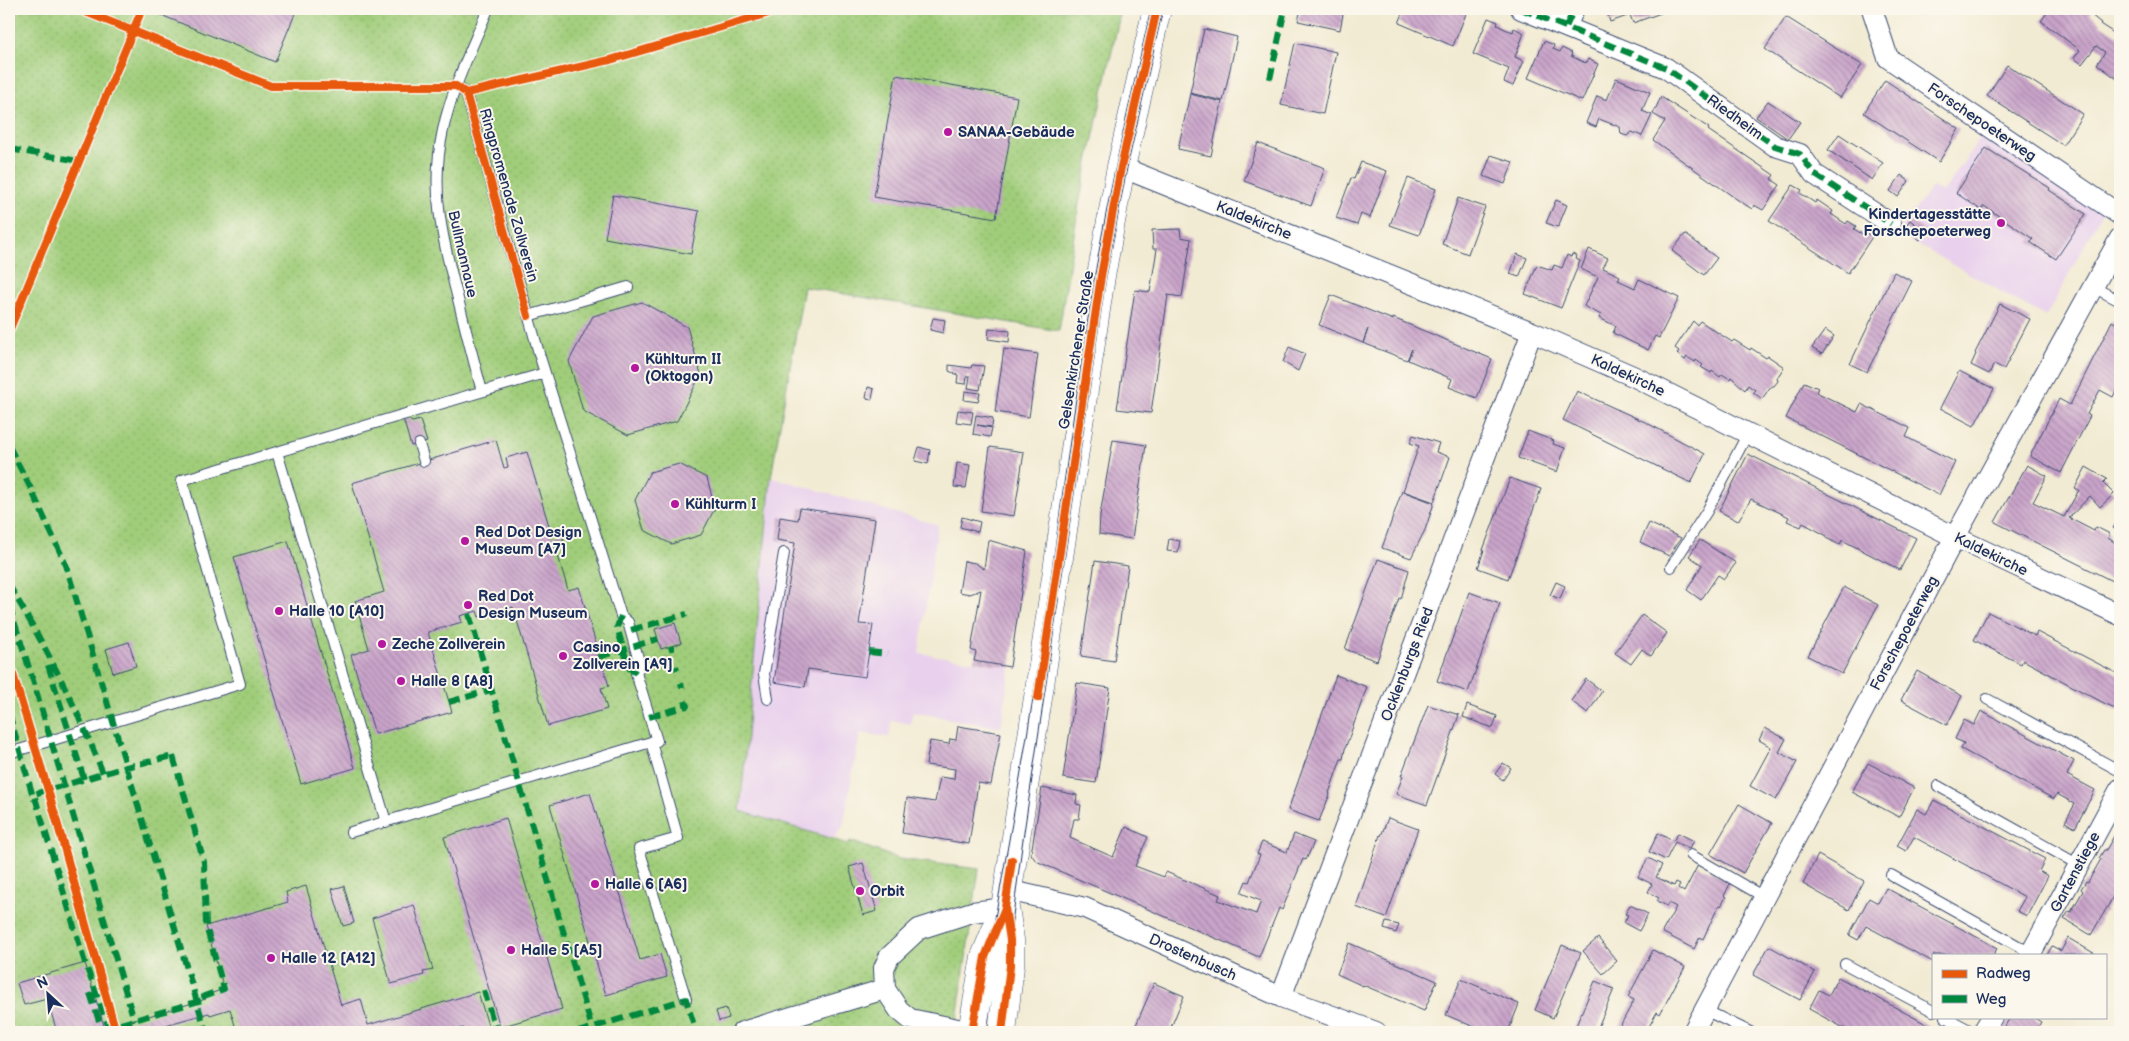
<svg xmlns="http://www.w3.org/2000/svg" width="2129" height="1041" viewBox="0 0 2129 1041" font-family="'Balsamiq Sans',sans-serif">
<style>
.built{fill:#e9d1ed}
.park{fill:url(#park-dots);stroke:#5e7e6c}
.building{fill:url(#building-back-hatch)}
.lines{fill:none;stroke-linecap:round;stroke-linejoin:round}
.service-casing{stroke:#3b4b70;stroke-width:12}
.minor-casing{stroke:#3b4b70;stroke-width:22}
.secondary-casing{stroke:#3b4b70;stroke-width:29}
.service{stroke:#fff;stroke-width:10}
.minor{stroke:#fff;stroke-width:20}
.secondary{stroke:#fff;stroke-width:28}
.tram{stroke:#1b2f5e;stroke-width:1}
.quiet{stroke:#00873e;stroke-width:6;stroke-dasharray:12 6;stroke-linecap:butt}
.cycleway-casing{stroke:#fbf7ec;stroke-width:11}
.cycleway{stroke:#e8590c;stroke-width:8}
.poi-dot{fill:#b5179e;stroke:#fbf7ec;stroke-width:2}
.labels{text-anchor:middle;stroke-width:4;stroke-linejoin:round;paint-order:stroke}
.street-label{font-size:15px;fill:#1b2f5e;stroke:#fbf7ec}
.poi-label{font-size:15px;font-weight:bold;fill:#1b2f5e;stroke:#fbf7ec;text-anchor:start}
</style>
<defs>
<pattern id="park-dots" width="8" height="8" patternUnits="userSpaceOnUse" patternTransform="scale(1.25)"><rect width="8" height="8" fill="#a0cd7a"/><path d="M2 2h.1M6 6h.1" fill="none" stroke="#89b06c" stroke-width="1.8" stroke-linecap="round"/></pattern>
<pattern id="building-back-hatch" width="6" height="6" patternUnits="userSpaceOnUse" patternTransform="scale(1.25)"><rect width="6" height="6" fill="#caa4ca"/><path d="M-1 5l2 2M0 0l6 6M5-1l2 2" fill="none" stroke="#a386a7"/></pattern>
</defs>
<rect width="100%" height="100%" fill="#fbf7ec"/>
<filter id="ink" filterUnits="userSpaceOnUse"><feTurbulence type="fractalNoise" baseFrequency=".02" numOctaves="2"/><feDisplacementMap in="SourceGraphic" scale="10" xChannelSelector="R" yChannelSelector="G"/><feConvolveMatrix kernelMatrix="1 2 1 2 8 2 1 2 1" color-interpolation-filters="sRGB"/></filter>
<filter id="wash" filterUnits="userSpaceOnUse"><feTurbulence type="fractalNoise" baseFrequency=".0096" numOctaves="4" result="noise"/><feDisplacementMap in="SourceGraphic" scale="20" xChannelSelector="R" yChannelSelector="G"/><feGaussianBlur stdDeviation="1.12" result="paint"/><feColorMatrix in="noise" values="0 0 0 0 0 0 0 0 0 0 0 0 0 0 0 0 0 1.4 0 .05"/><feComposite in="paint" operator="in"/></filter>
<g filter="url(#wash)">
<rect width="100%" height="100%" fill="#f2ebd3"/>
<path class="built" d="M1982,136l120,76 -56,105 -149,-84 35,-46 11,5z
M771,477l167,48 -19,128 91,14 -9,61 -88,-16 -3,12 -18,-4 -3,17 -29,-4 -17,93 -10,13 -93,-28z"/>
<path class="park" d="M9,9h1112l-42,194 -20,128 -255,-44 -33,190 -31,334 93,28 15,6 2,-4 49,18 80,10 -24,163h-946z"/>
<g id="blocks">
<path class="building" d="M164,9h133l-22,53 -114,-47z
M1301,9h43l-4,21 -42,-9z
M1405,9h63l-15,37 -54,-23z
M1606,9h66l-39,14 -3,-8 -20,7z
M2047,9h40l4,3 -1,2 11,9 -1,1 20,13v44l-23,-17 8,-12 -9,-6 -14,18 -8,-6 6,-8 -39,-29 8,-11z
M1786,17l76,48 -22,33 -75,-49z
M1488,18l10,4 -1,3 8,4 8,3 1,-4 10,5 -9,24 9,4 -11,25 -9,-4 5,-13 -36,-15z
M1204,29l33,8 -14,64 -33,-8z
M1544,41l10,4 -1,4 7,3 2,-4 10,5 -1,3 8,4 7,3 2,-4 10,5 -16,37 -54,-23z
M1295,43l41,9 -13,62 -42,-9z
M2007,65l76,49 -20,31 -76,-49z
M896,75l121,22 -21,121 -122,-21z
M1616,78l34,14 -8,19 10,4 -10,21 -10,-4 -5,4 -6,-2 -1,-7 -21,-8 -3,8 -10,-4 11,-27 10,4z
M1885,80l74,49 -20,33 -75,-49z
M1190,94l32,8 -11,54 -33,-7z
M1661,97l48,31 -1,2 66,45 -3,4 9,6 -17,25 -9,-5 -2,4 -17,-11 -82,-58 12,-19 -12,-7z
M1768,101l32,21 -12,17 -32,-22z
M1839,134l44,29 -11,17 -44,-30z
M1258,143l67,25 -14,38 -67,-25z
M1986,148l64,40 -1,2 37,24 -30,45 -26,-17 3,-3 -49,-33 -3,4 -25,-17z
M1491,155l22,7 -8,22 -22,-8z
M1361,162l26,9 -17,47 -9,-4 -4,11 -21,-7 15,-40 3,1z
M1901,175l8,6 -11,16 -8,-6z
M1408,178l28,11 -17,46 -29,-10z
M1793,185l9,5 -2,3 15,10 2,-3 16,11 -2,3 15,10 2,-3 8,5 -2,3 8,5 2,-3 8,6 -24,36 -79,-52z
M613,195l86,16 -8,43 -86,-16z
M1458,198l27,9 -17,47 -26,-10z
M1556,200l11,5 -9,22 -12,-4z
M1910,220l16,12 -6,8 -16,-12z
M1180,229l1,8 10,2 -9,58 -14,-2 -17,118 -34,-4 18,-119 15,2 7,-43h-4l-1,-19z
M1685,234l32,24 -13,17 -32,-24z
M1589,249l19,9 -5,10 17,8 -2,4 17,8 4,-9 40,19 -20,40 -4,-2 -7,14 -35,-17 3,-7 -17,-8 2,-3 -17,-9 14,-29 -17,-8z
M1517,254l10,4 -8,19 -9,-3z
M1572,254l5,2 -1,3 4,2 -19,47 -36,-14 12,-29 15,5 2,-5 8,3 5,-13 4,2z
M1894,272l18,9 -45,91 -17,-8z
M1331,295l62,25v-2l99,41 -15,39 -28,-11 3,-8 -44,-19 4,-11 -5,11 -44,-17 5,-14 -5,14 -44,-18z
M642,302l45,25 14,47 -24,47 -49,14 -45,-24 -14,-50 24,-45z
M2000,304l30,15 -26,50 -10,-5 -5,10 -18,-9 5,-11 -1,-1z
M933,318l12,2 -2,13 -13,-3z
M1693,321l4,4 3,-4 32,21 2,-2 16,10 1,-2 15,10 2,-2 16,11 -7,11 1,3 -4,5h-3l-9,13 -9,-7 2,-2 -7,-5 -3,5 -14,-13 -1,2 -8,-5 -2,3 -8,-6 -1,2 -10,-6 2,-2 -7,-5 -1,2 -8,-5 -2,3 -8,-6 2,-3 -4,-3z
M2112,321l8,5v57l-7,14 -13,-7 -13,24 3,2 -29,57 -31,-17 29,-57 11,6z
M989,329l21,2 -1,11 -21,-3z
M1825,330l9,6 -12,18 -10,-6z
M1289,347l16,7 -7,17 -15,-9z
M1004,349l34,5 -9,63 -34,-5z
M949,365l22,3 1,-3 12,1 -4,24 -12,-2 2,-12h-3l-1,8 -9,-1 1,-8 -9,-4z
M1959,371l35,18 -20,37 -34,-18z
M1804,382l14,6 -2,4 41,20 4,-8 49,24 -4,9 49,25 -16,33 -153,-77z
M868,387l6,2 -2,10 -6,-1z
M965,391l15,2 -2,9 -14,-2z
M1577,391l70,32 58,31 -14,29 -128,-63z
M958,410l15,2 -2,12 -15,-2z
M402,415l10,7 8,-2 7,22 -16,4z
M976,415l17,3 -1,9 -15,-2 15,3 -2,9 -17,-3z
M1528,431l26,10 -1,3 12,4 -8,24 -39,-14z
M1413,435l26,8 -3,9 14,5 -16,45 -31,-11 16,-45 -9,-3z
M496,440l8,28 4,-1 -2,-9 21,-6 25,84 10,-4 2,8 -10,2 14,48 11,-3 18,60h-1l5,19h2l6,20 -8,2 6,21 -59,17 -35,-119 -34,10 -2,-6 -17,5 2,6 -34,10 24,80 -77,22 -24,-79 18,-6 -14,-48 29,-9 -32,-109z
M1113,440l33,5 -14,94 -33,-5 1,-19z
M919,447l11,3 -2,14 -13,-3z
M990,447l34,5 -10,64 -33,-5z
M1748,454l168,84 -16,32 -58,-30 -2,5 -14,-7 1,-2 -24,-13 -2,4 -14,-6 2,-4 -38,-18 -13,22 -19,-10z
M957,463l13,2 -4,23 -12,-1z
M679,464l28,14 8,30 -14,27 -30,9 -27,-14 -9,-30 15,-28z
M2027,465l20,11 -14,26 31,15 15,-27 -4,-2 11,-21 21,12 -4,4 11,11 -14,13 -10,-11 -21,22 25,13 2,-4 14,7 -2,4 8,5 1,-3 3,2v43l-125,-63z
M1510,478l31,11 -33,90 -30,-11 6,-18h-1z
M1402,491l32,12 -9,27 -14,28 -29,-10z
M800,508l75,11 -16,105 14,1 -8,52 -57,-8 -3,18 -31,-5 21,-139 -18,-3 3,-23 18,3z
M2120,511v22l-7,-5 7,-11 -3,-2z
M962,517l18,5 -2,10 -18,-5z
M1649,523l32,15 -12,18 -29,-14z
M1169,539l11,2 -2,11 -11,-1z
M988,540l39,11 -17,116 -36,-6 2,-9 -5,-2 10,-60 -11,4 -11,-2 5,-31 11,2 9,6z
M1700,540l36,23 -12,16 -6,-4 -17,25 -14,-10 15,-25 -13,-9z
M288,541l67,227 -54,16 -67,-227z
M1378,559l31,11 -8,29 -2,-1 -22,63 -32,-12z
M1095,561l33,5 -14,95 -33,-5z
M1556,582l9,4 -5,13 -10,-4z
M1844,587l34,18 -36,69 -34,-18z
M1469,592l31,11 -32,89 -31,-11z
M1988,612l47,24 2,-4 83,43v28l-3,7 -94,-50 -2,4 -47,-24z
M1642,615l25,18 -16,23 -9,-7 -11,15 -16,-11z
M675,623l6,20 -20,6 -6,-20z
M129,642l7,24 -23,7 -7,-24z
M1917,671l45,25 -15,29 -46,-25z
M1336,675l31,12 -22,62 -2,10h-2l-12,34 1,1 -11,27 -31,-11z
M1586,679l16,12 -14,22 -17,-12z
M1077,683l33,5 -14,95 -33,-5z
M1428,705l31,10 -32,90 -31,-11 7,-18h-2z
M1467,705l30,11 -4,12 -30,-11z
M1981,711l93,50 -7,14 28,15 -20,38 -10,-6 10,-18 -18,-10 -3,5 -93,-50 3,-6 -9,-4 9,-19 10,5z
M958,726l43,7 -10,52 -13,-2 -9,61 -67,-11 5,-35 28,4 5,-25 14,2 1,-10 -29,-4 4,-24 19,3 1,-5 6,1z
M1765,728l21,11 -7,13 18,10 -21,38 -26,-14 21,-39 -12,-7z
M1503,763l8,5 -8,12 -8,-6z
M1868,763l46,25 -15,29 -47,-25z
M1042,788l35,7 -1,9 5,1 -2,14h-5l-4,19 43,19 13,-30 22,10 -13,29 29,11 2,-5 54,23 -2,5 38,14 5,-13 -20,-8 5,-12 3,1 11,-27 -3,-1 5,-12 25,10 7,-18 20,8 -8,18 -3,-1 -21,51 -3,-2 -20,49 -223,-96 -5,-7z
M590,793l50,167 20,-6 7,23 -61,18 -56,-190z
M1934,800l111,59 -6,12 9,5 -21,40 -10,-5 8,-14 -111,-60 -8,14 -9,-5 20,-37 9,5z
M1739,804l33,19 -29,50 -33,-19z
M506,818l56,191 -62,18 -56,-190z
M1388,818l30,11 -32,89 -30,-11 24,-72 1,1z
M2120,821v64l-29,50 -27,-16 5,-8 2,1 12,-21 -2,-2 5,-8 2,1 13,-23 -2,-1 5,-8h2l12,-21 -2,-1z
M1658,833l15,8 5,-8 16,8 -5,8 -14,-7 -9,18 -17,-8z
M1818,855l46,26 -15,29 -46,-26z
M1648,858l14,7 -6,12 18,9 2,-4 4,2 -2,4 6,4 14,-27 33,17 -7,14 2,1 -5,9 -2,-1 -16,34 -3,-2 -6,12 -32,-17 14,-25 -7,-4 -2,3 -10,-5 2,-3 -11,-6 4,-8 -14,-7z
M863,863l14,48 -14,4 -14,-48z
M306,886l35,119 20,-6 7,26 110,-33 12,40h-21l-6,-4 -15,4h-211l-7,-23 -20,6 -1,-2 -8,2 -60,17h-84l-10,-33 -23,6 -7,-22 68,-20 20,66 101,-30 -2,-3 20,-7 -18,-63 82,-24 -2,-10z
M344,886l10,37 -11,3 -11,-37z
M1886,888l111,60 -3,7h-61v7l-67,-36 -8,14 -9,-5 20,-37 9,5z
M414,905l19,65 -10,2 1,3 -33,9 -19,-66z
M1630,905l18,9 -9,17 -15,-8 4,-8 -3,-1z
M1386,922l13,3 -3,8 -12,-4z
M1598,938l19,23 -14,13 -20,-23z
M2068,938l29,17h-50l5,-9 9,5z
M1349,943l88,38 -13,30 -61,-26v1l-26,-12z
M1562,945l19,8 -28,65 -18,-8z
M1769,946l46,26 -15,28 -47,-25z
M1653,950l32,17 -25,47 -3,-2 -11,20h-29l17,-32 -6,-3z
M1838,977l38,20 65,35h-90l-42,-23 10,-19 10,5z
M1461,979l58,25 -11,28h-22l-40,-17z
M1595,981l19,8 -18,43h-10l-11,-4z
M1154,983l30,13 -15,36h-36z
M726,1008l3,10 -10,3 -3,-10z
M2010,1017h23l8,5 -6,10h-36l2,-3 2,1z"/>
</g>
</g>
<g filter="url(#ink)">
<use href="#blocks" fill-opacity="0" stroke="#3b4b70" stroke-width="1"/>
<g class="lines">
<defs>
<path id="service" d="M456,86l10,7 74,264 81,259 7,6 12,43 -4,8 21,68 -6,1 27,96 -39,11 47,150
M2093,287l27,14
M528,316l100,-29
M482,391c-9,-32 -17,-64 -25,-96 -15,-57 -27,-106 -14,-165 9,-42 29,-82 45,-121
M419,444l5,17
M277,452l109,370
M1671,567l36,-56 41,-78
M768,699l-4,-25 20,-121
M1987,699l133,72
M9,753l231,-69 -58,-204 363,-107
M1938,786l141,79
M351,832l300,-90
M1691,855l73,42
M1891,875l140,78
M1845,964l88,47
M1705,1010l45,22
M1945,1017l28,15"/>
<path id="minor" d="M1521,9l145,59 109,78 25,8 14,20 77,50
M1872,9l16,49 232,157
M1566,27l8,-18
M1121,167l411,165 103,45 320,160 165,78
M1008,890l77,18 196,89 95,35
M2030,955l90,-166
M1281,997l251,-665
M742,1032l143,-43
M972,1032l-62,-13 -11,-9 -14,-21 -1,-21 5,-11 30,-28 53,-17 33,-4
M1693,1032l262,-495 165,-299
M1983,1032l9,-15"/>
<path id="secondary" d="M972,1032l13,-75 20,-49 33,-210 63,-422 20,-109 36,-158
M1002,1032l8,-66v-26l-5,-32"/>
</defs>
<use href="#service" class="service-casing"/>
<use href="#minor" class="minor-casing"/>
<use href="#secondary" class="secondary-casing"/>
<use href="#service" class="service"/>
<use href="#minor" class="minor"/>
<use href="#secondary" class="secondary"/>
<path class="tram" d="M976,1032c17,-112 40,-222 57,-334 22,-141 39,-283 62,-424 15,-89 36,-177 56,-265
M998,1032l24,-186 84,-568 21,-110 36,-159"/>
<path class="quiet" d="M1521,9l145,59 109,78 25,8 14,20 77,50
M1566,27l8,-18
M1270,79l15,-70
M9,149l70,12
M9,446l22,43 35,76 140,467
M9,585c36,60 68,123 94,188
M9,605l23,72 102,343
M469,614l123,414
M621,616l-4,11 12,41 7,5
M631,630l56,-16
M671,646l1,5
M869,652l18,2
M599,657l59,-18
M48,665l36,114
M676,666l1,4
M681,683l1,5
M449,702l42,-12
M9,713l25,87
M649,717l38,-11 -2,-5
M173,756l31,106 2,64 18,63 -20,7 2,3 -92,27 -6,-1 -23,-62 -51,-169 92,-27z
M484,990l12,42
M90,993l9,28
M578,1032l108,-33 10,33"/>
<defs>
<path id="cycleway" d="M78,9l193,77h185l10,7 62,223
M466,93l144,-33 172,-51
M9,331l133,-322
M9,661l39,129 68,242
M1038,698l63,-422 20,-109 36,-158
M972,1032l13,-75 20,-49 7,-48
M1002,1032l8,-66v-26l-5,-32"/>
</defs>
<use href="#cycleway" class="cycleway-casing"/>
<use href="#cycleway" class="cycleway"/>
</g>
</g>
<g class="poi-dot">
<circle cx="948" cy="132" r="5"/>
<circle cx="2001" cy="223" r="5"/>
<circle cx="635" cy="368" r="5"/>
<circle cx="675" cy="504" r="5"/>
<circle cx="465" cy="541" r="5"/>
<circle cx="468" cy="605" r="5"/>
<circle cx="279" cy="611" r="5"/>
<circle cx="382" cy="644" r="5"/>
<circle cx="563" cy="656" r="5"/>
<circle cx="401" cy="681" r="5"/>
<circle cx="595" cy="884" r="5"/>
<circle cx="860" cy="891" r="5"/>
<circle cx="511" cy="950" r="5"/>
<circle cx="271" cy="958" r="5"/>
</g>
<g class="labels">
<g class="street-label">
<text transform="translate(1735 117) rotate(36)" y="5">Riedheim</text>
<text transform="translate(1982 122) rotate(34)" y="5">Forschepoeterweg</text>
<text transform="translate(509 195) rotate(74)" y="5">Ringpromenade Zollverein</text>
<text transform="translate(1254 220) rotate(22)" y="5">Kaldekirche</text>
<text transform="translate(463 254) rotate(77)" y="5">Bullmannaue</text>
<text transform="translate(1076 350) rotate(-81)" y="5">Gelsenkirchener Straße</text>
<text transform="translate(1628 375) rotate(25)" y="5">Kaldekirche</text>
<text transform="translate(1991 554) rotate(26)" y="5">Kaldekirche</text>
<text transform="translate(1904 633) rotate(-62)" y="5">Forschepoeterweg</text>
<text transform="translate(1407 664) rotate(-69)" y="5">Ocklenburgs Ried</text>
<text transform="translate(2075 872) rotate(-62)" y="5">Gartenstiege</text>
<text transform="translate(1193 957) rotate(24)" y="5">Drostenbusch</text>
</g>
<g class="poi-label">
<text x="958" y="137">SANAA-Gebäude</text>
<text x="1991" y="219" text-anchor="end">Kindertagesstätte<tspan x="1991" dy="17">Forschepoeterweg</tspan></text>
<text x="645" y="364">Kühlturm II<tspan x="645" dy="17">(Oktogon)</tspan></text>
<text x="685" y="509">Kühlturm I</text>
<text x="475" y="537">Red Dot Design<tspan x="475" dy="17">Museum [A7]</tspan></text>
<text x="478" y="601">Red Dot<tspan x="478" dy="17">Design Museum</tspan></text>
<text x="289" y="616">Halle 10 [A10]</text>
<text x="392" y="649">Zeche Zollverein</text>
<text x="573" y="652">Casino<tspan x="573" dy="17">Zollverein [A9]</tspan></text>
<text x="411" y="686">Halle 8 [A8]</text>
<text x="605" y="889">Halle 6 [A6]</text>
<text x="870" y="896">Orbit</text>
<text x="521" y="955">Halle 5 [A5]</text>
<text x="281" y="963">Halle 12 [A12]</text>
</g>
</g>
<rect width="2129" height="1041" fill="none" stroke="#fbf7ec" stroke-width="30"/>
<rect x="1932" y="954" width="175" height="65" fill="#fbf7ec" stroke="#a1a7b3"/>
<rect x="1942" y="970" width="25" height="8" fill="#e8590c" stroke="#a1a7b3"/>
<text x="1976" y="978" font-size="15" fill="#1b2f5e">Radweg</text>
<rect x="1942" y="995" width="25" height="8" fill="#00873e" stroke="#a1a7b3"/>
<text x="1976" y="1004" font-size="15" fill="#1b2f5e">Weg</text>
<g transform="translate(48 994) rotate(334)" stroke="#fbf7ec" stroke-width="4" paint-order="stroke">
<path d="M0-4L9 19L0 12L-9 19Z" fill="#1b2f5e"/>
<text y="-8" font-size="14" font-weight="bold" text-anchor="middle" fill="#1b2f5e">N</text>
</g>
</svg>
